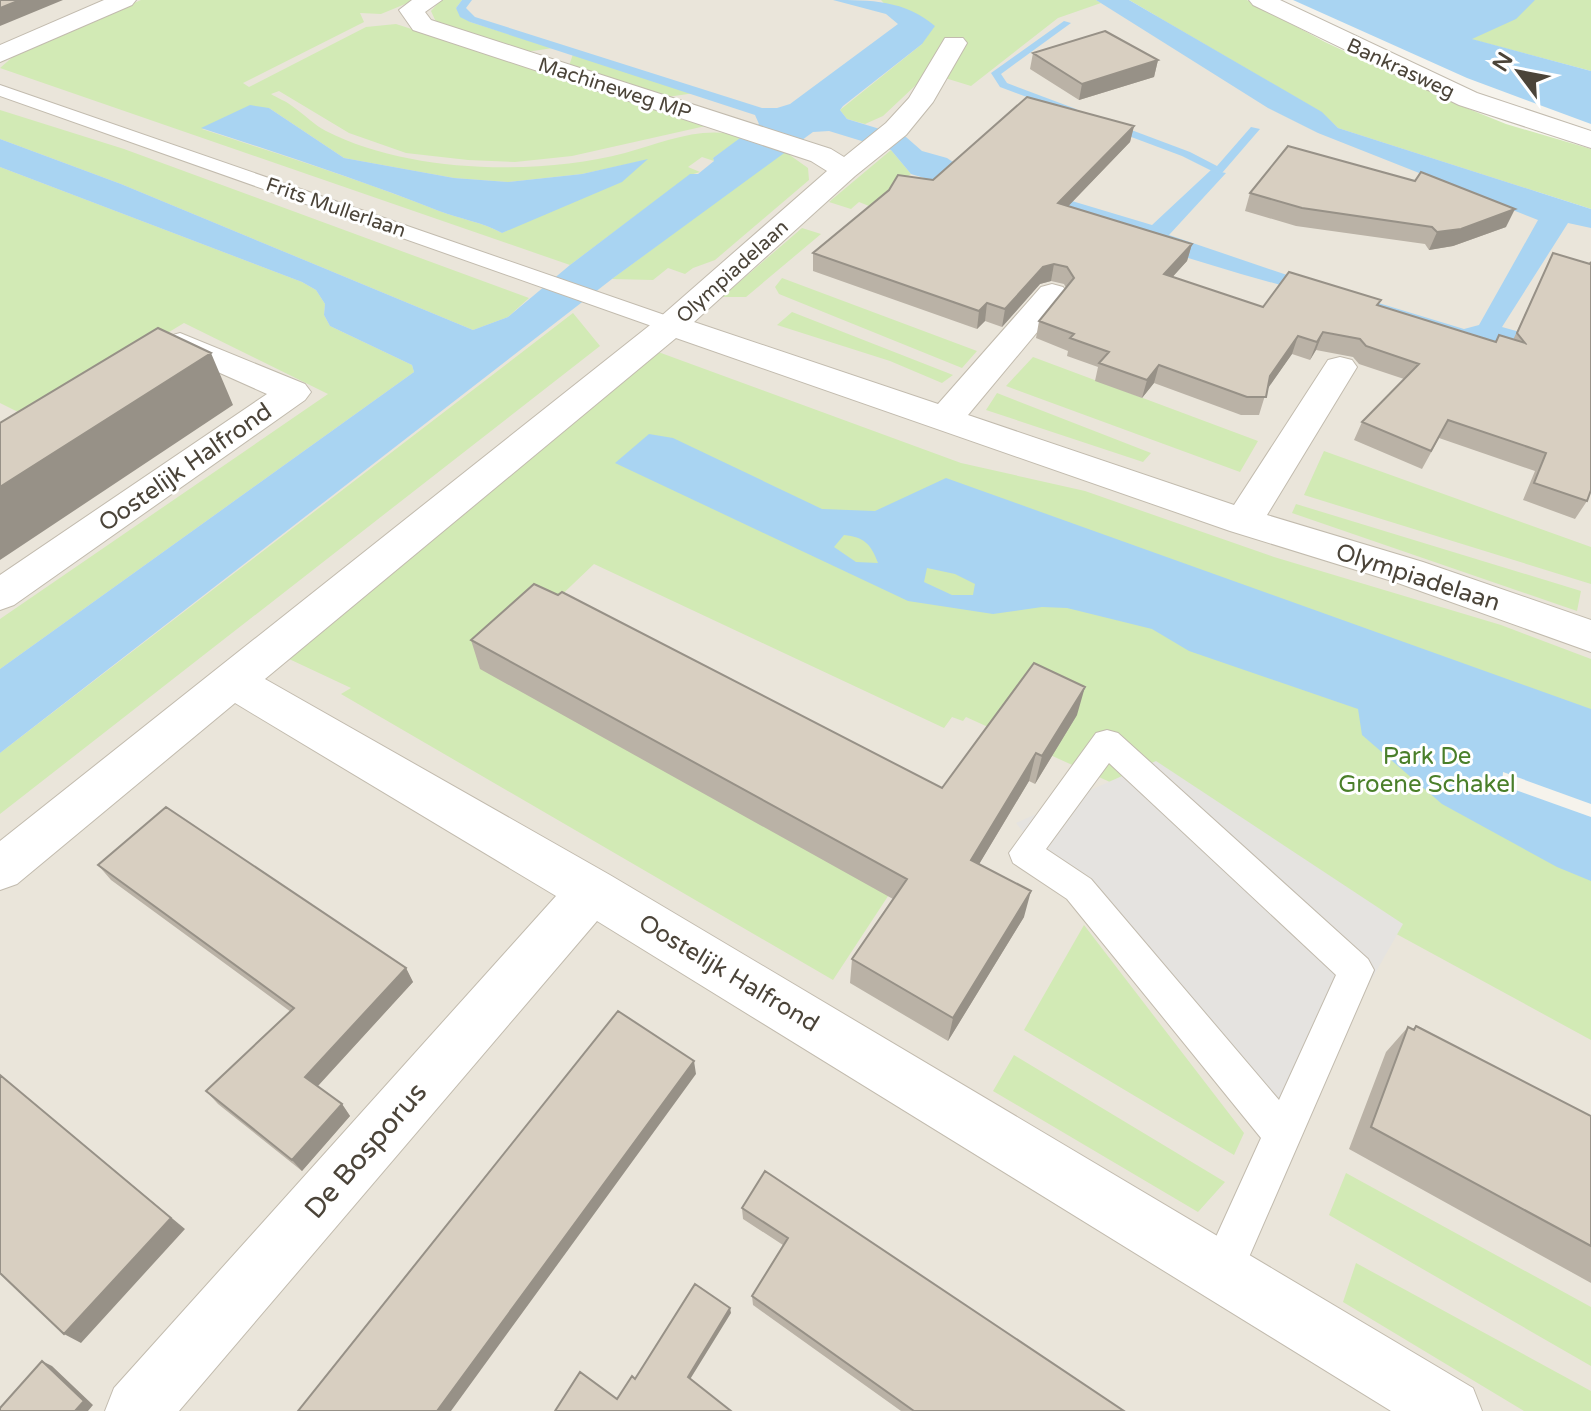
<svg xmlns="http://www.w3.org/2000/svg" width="1591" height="1411" viewBox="0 0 1591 1411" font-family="'Varela Round',sans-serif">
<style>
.residential{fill:#eae5da}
.green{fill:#d2eab5;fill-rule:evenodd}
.parking{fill:#e5e3e0}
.water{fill:#a9d4f2;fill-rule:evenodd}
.pier{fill:#f6f3ec}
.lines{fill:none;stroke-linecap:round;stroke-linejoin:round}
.stream{fill:#a9d4f2;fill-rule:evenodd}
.service-casing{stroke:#c2bbae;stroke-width:2}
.minor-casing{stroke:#c2bbae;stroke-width:2}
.service{fill:#fff;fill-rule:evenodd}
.minor{fill:#fff;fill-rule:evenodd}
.wall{fill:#bab2a6}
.shaded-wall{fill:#979187}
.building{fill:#d8cfc1;stroke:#979187;stroke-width:2}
.labels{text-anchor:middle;stroke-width:6;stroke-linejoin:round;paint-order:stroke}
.far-street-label{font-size:20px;fill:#4b4439;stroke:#fff}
.street-label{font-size:24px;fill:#4b4439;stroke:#fff}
.park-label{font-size:24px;fill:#4a7f2a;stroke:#fff}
.near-street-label{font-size:28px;fill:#4b4439;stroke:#fff}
</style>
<rect width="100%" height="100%" fill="#f6f3ec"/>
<path class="residential" d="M0,0h1122l469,217v1194h-1591z"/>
<path class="green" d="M141,0h274l-34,14 -21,-1 4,9 -121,61 6,4 117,-60 30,-3 314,101 -138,31 -57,6 -47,-2 -62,-7 -57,-20 -70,-42 -8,3c6,4 15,7 21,12 12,8 22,19 34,25 82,42 210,45 299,22 38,-10 78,-29 118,-16l-30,21 1,3 -12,-4 -14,10 12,5 -10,3 -120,90 -570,-197 16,-14zM269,108l75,50 110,20 54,4 74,-8 64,-14 -144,73c-20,-11 -42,-14 -63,-22 -78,-31 -158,-56 -237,-82z
M441,0h21l-6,8 14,14 83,26 -27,4 -90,-30 -5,-11z
M881,0h215l5,3 -43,15 -87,68 -26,-8 -10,-11 -52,49 -18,8 -18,-5 -7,-9 82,-66z
M1129,0h118l78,42 134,63 47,19 85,25v60l-253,-81 -17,-16z
M1421,0h170v71l-121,-32z
M573,54l122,39 -28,4 -98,-31z
M0,110l124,39 405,149 -21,19 -35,13 -352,-146 -121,-45z
M891,150l20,24 -42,32 -10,-4 -8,7 -22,-7z
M784,151l24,17 1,12 -94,80 -22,8 -8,6 -17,-6 -15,12 -41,-1z
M0,167l302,115 14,8 9,14 -1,11 6,11 82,39 2,7 -414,297v-50l328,-225 -144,-71 -156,94 -28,-14z
M802,228l19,6 -75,63h-24z
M782,278l195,73 -15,17 -183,-74 -4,-7z
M792,312l161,63 -11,8 -52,-22 -113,-36z
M573,313l27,33 -600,468v-61z
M631,342l330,121 124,28 189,66 227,68 90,34v381l-439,-239 -186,-84 -3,4 -11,-4 -8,11 -350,-164 -109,104 409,219 -61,93 -492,-286 10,-6 -79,-37z
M1033,357l225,84 -18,31 -234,-86z
M997,393l154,60 -8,9 -157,-52z
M1324,451l267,96v37l-287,-89z
M1296,504l285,87 -4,20 -285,-98z
M1084,925l160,208 -10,22 -210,-125z
M1014,1055l211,127 -27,30 -205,-121z
M1346,1173l245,134v59l-262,-151z
M1356,1263l235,128v20h-67l-181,-109z"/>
<path class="parking" d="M1156,761l247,163 -128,226 -259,-327z"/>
<path class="water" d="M462,0h10l-6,8 9,9 287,91h15l13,-4 108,-80 -12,-10 -53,-14c37,0 72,0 102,26l-13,18 -79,62 -3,4 7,9 59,18 16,14 25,7 15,10 190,57 59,-55 15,3 -57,62 124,42 171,52 15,-4 59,-105 -220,-87 -50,-25 -172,-108h33l193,112 16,16 253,81v19l-23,-5 -66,104 89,25v20l-350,-98 -330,-100 -20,-24 -62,-19 -16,1 -201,147 -612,474v-84l414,-297 -2,-7 -82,-39 -6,-11 1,-11 -9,-14 -14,-8 -302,-115v-28l121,45 352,146 35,-13 62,-52 120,-91h8l16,-13 -1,-3 46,-34 -4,-9 -285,-93 -10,-5 -4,-9z
M1293,0h242l-19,19 -44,20 119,32v53l-124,-46z
M250,105l19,3 75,50 110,20 54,4 74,-8 66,-15 -26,23 -120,51c-20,-11 -42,-14 -63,-22 -79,-31 -158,-57 -238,-83z
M649,434l24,4 149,71 53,2 71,-33 645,231v172l-34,-14 -115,-63 -80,-69 -4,-26 -169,-58 -37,-22 -85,-21 -25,-1 -49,7 -85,-13 -293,-138zM844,535c20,2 27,9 34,28l-22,-1 -22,-15zM927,568l28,6 20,10 -2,11h-21l-28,-13z"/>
<path class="pier" d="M1503,772l88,32v13l-89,-32z"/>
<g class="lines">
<path class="stream" d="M1064,21l7,2 -70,51 6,9 69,26 2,2 -5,3 -73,-27 -9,-14z
M1110,125h8l72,27 27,14 34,-39 9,2 -38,44 -4,1 -36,-18 -72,-27z"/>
<defs>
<path id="service" d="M0,85l679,235 3,5 -3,5h-16l-663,-234z
M1107,730l11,3 250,226 6,11 -138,317 -15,6 -15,-6 -6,-15 61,-134 -194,-239 -54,-36 -4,-10 87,-120zM1109,763l227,212 -57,125 -188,-221 -45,-30z"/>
<path id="minor" d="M104,0h32l-4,5 -132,57v-17z
M412,0h30l-17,12 6,8 400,129 13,8 42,-34 23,-25 36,-60h18l4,5 -34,59 -27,33 -51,41 -161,146 244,82 103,-117 11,-3 11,3 5,7 -5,7 -95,114 266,90 94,-145 12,-3 12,3 5,7 -90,148 156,47 168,58v32l-196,-70 -165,-51 -554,-193 -411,341 345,196 863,513 9,23h-91l-794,-490 -418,490h-74l9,-23 442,-492 -321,-193 -218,181 -17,6v-49l659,-523 168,-147 -16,-10 -398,-131 -14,-20z
M1249,0h31l197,93 114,38v17l-132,-43 -206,-100z
M180,333l125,51 6,8 -6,8 -291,205 -14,5v-35l267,-181 -85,-38 -23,10 -12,-3 -5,-7c9,-13 23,-19 38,-23z"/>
</defs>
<use href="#service" class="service-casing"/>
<use href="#minor" class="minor-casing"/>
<use href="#service" class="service"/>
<use href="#minor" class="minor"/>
</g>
<path class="wall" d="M1033,53l125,7 -4,17 -75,23 -49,-31z
M1134,126l-4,16 -62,64 124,38 -5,17 -15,16 91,30 118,-7 -3,5 118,37 17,-2 40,-87 37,11 1,-3 -4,240 -12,18 -52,-19 12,-29 -96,-33 -17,31 -68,-29 8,-18 42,-43 -45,-15 -6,-7 -37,-7 -6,10 -18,-6 -25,35 -8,26h-18l-87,-32 -12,15 -47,-17 3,-14 -31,-11 1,-5 -32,-13 3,-17 27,-33 -2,-4 -13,-3 -11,3 -38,43 -17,-6 -8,8 -164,-58v-18l120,-73z
M1250,193l256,34 -53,19 -24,4 -4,-6 -129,-18 -51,-15z
M471,640l471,148 135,-73 -42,69 -6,-3 -50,83 45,53 -76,124 -98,-58 2,-24 41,-60 -413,-230z
M98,865l308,103 7,14 -95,104 24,18 8,12 -48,55 -84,-67 -12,-13 85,-79 -180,-132z
M1416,1026l175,90v167l-242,-134 37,-97 22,-25 5,2z
M742,1208l382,203h-223l-148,-106 -1,-9 31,-51 -40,-26z"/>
<path class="shaded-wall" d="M20,0h43l-63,26v-18z
M1158,60l-4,17 -75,23 3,-16z
M1134,126l-4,16 -75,78 3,-17z
M1515,209l-9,18 -53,19 -24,4 8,-18z
M1192,244l-5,17 -28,31 5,-18z
M1054,264l-3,17 -11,3 -38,43 3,-18 38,-42z
M987,303l-2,18 -8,8 2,-18z
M1323,332l-7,18 -6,10 7,-18z
M1298,336l-6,18 -28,40 6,-18z
M211,353l22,52 -233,155v-73z
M1159,365l-5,18 -12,15 5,-18z
M1085,687l-8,28 -42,69 7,-28z
M1036,753l-7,28 -63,105 5,-26z
M1031,891l-7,26 -76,124 5,-23z
M406,968l7,14 -98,107 -10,-12z
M694,1061l2,13 -245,337h-14z
M0,1075l185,154 -104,114 -17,-9z
M342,1104l8,12 -48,55 -10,-11z
M730,1308l1,5 -42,68 -1,-4z
M42,1361l10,5 41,39 -5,6h-13z"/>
<path class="building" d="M0,0h20l-20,8z
M1105,31l53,29 -76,24 -49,-31z
M1027,97l107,29 -76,77 134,41 -28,30 99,33 26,-35 92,28 -4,5 119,37 3,-7 26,8 -8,-10 36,-80 37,11 1,-2v228l-4,11 -53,-18 12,-30 -98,-33 -17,31 -69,-29 57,-58 -53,-18 -6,-7 -37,-7 -6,10 -19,-6 -28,40 -4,21h-19l-88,-32 -12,15 -48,-17 10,-11 -39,-14 4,-4 -35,-13 35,-43 -7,-11 -13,-3 -11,3 -38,42 -18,-6 -8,8 -166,-58 76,-63 9,-15 35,5z
M1288,146l127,35 6,-9 94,37 -54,20 -24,3 -5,-5 -130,-19 -52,-15z
M158,328l53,25 -211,134v-64z
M534,584l24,11 4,-3 380,196 92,-125 51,24 -43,69 -6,-3 -65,107 60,31 -78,127 -101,-59 55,-80 -436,-239z
M166,807l240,161 -101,109 37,27 -50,56 -86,-69 88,-83 -196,-143z
M618,1011l76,50 -257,350h-139z
M1416,1026l175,90v130l-220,-119 37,-100 6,3z
M0,1075l171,143 -107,116 -64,-61z
M765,1171l359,240h-210l-162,-115 36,-58 -46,-30z
M695,1284l35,24 -42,69 43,34h-176l25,-39 37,27 15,-23 3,3z
M42,1361l42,40 -9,10h-75v-3z"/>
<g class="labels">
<g class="far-street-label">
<text transform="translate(1401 68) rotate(25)" y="7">Bankrasweg</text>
<text transform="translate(615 88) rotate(18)" y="7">Machineweg MP</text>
<text transform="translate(336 207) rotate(19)" y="7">Frits Mullerlaan</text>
<text transform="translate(732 271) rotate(-42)" y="7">Olympiadelaan</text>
</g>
<g class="street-label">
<text transform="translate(185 467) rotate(-35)" y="8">Oostelijk Halfrond</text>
<text transform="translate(1418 577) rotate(18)" y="8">Olympiadelaan</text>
<text transform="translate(729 973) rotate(31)" y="8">Oostelijk Halfrond</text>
</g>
<g class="park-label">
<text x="1427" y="764">Park De<tspan x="1427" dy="28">Groene Schakel</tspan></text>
</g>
<g class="near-street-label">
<text transform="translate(365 1150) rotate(-49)" y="10">De Bosporus</text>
</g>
</g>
<g transform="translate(1519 72) rotate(302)" stroke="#ffffff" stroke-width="6" paint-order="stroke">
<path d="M0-6L14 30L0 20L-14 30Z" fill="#4b4439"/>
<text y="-12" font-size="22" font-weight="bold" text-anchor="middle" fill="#4b4439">N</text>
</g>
</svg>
